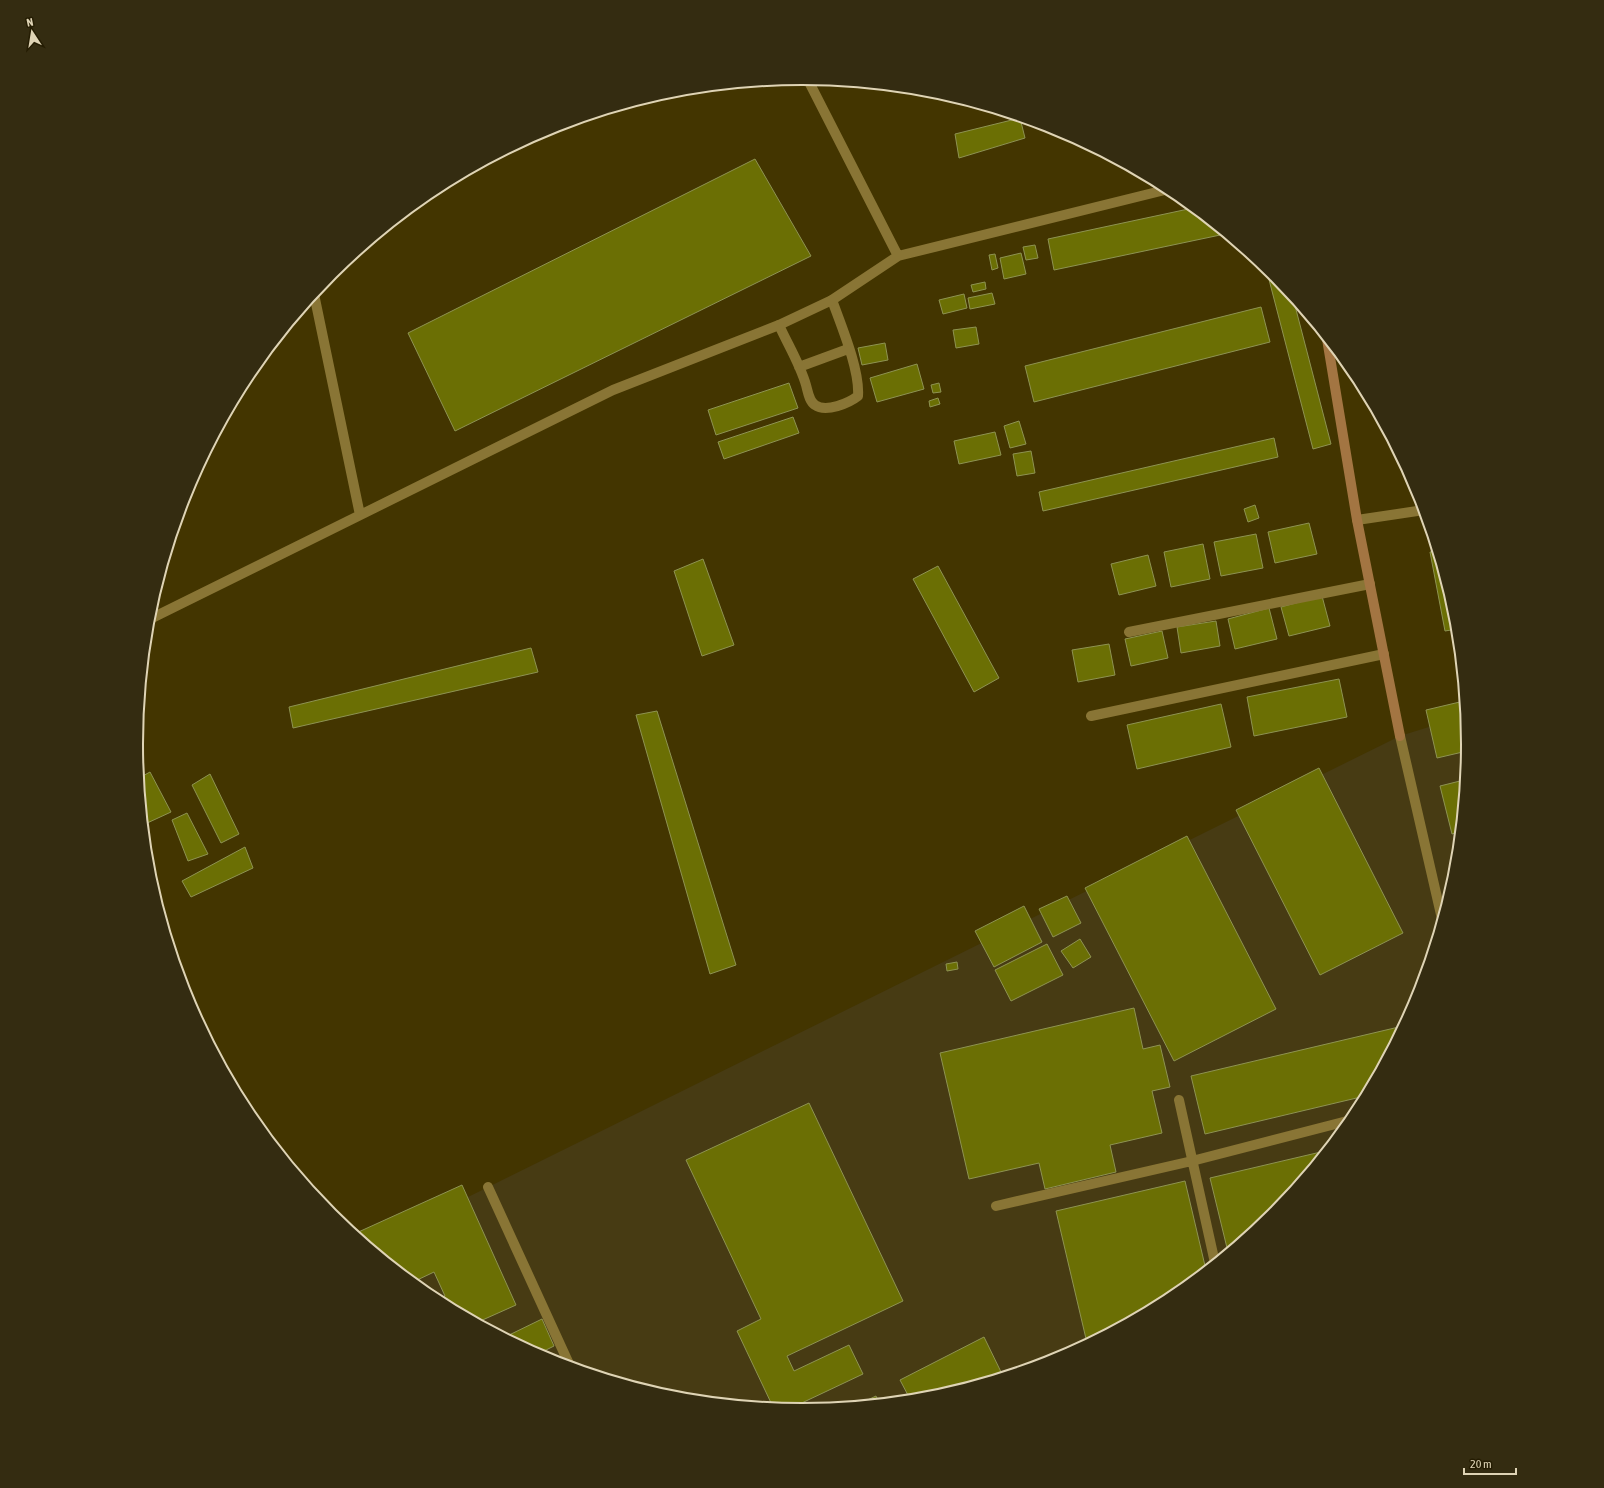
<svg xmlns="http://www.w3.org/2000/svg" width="1604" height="1488" viewBox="0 0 1604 1488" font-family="'Asap Condensed',sans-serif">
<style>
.built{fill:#473b13}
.building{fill:#6b6f04;stroke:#8e9352}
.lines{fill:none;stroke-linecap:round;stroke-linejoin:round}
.lane{stroke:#897535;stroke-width:10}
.street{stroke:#897535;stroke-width:10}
.secondary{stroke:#a37542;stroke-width:10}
.rim{fill:none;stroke:#dfd4b5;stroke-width:2}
</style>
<rect width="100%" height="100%" fill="#433500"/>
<path class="built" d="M1466,721l2,23 -13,130 -38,125 -61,115 -83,101 -101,83 -115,61 -125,38 -130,13 -130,-13 -125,-38 -115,-61 -63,-52 1031,-510 32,-10z"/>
<path class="building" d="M1020,118l5,20 -66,20 -4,-24z
M755,159l56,97 -356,175 -47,-98z
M1193,208l32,26 -171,36 -6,-31z
M1035,245l3,13 -12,2 -3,-13z
M1021,253l5,21 -22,5 -4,-21z
M995,254l3,14 -6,2 -3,-15z
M1266,268l27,30 38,146 -18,5z
M985,282l1,7 -13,3 -2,-7z
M992,293l3,11 -25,5 -2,-11z
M964,294l3,14 -24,6 -4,-14z
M1261,307l9,35 -236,60 -9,-36z
M976,327l3,17 -23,4 -3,-18z
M885,343l3,17 -26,5 -4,-17z
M917,364l7,25 -47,13 -7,-24z
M789,383l9,25 -82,27 -8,-25z
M939,383l2,9 -8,1 -2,-8z
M938,398l2,6 -10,3 -1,-6z
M793,417l6,16 -75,26 -6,-17z
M1019,421l7,23 -16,4 -6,-22z
M995,432l6,23 -42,9 -5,-23z
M1274,438l4,19 -235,54 -4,-19z
M1031,451l4,22 -18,3 -4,-22z
M1255,505l4,13 -11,4 -4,-13z
M1309,523l8,31 -42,9 -7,-31z
M1256,534l7,34 -42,8 -7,-34z
M1203,544l7,35 -39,8 -7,-35z
M1436,551l19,63 2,15 -12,2 -15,-79z
M1148,555l8,31 -37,9 -8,-31z
M703,559l31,86 -32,11 -28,-85z
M938,566l61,112 -25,14 -61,-113z
M1322,596l8,30 -41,10 -8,-29z
M1269,608l8,31 -42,10 -7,-30z
M1216,621l4,25 -39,7 -4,-26z
M1162,631l6,27 -37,8 -6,-27z
M1109,644l6,31 -37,7 -6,-32z
M531,648l7,24 -245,56 -4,-21z
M1339,679l8,38 -93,19 -7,-39z
M1464,701l3,50 -30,7 -11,-48z
M1221,704l10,43 -94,22 -10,-44z
M657,711l79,254 -26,9 -74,-259z
M1319,768l84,165 -83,42 -84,-165z
M150,772l21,40 -26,12 -6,-46z
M210,774l29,60 -18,9 -29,-58z
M1464,780l-5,52 -7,2 -12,-48z
M187,813l21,41 -20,7 -16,-41z
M1187,836l89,173 -102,52 -89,-173z
M245,847l8,21 -62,29 -9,-16z
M1067,896l14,27 -28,14 -14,-28z
M1024,906l18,36 -48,25 -19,-36z
M1080,939l11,18 -18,11 -12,-17z
M1047,944l16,31 -52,26 -16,-31z
M957,962l1,7 -11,2 -1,-7z
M1134,1008l9,41 17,-4 10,42 -18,4 10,42 -52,12 6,27 -71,17 -6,-26 -70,16 -29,-126z
M1403,1026l-38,70 -160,38 -14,-58z
M809,1103l94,198 -116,55 7,15 55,-26 14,29 -74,35 -16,-2 -36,-76 24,-12 -75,-159z
M1325,1151l-52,64 -45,37 -18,-74z
M1185,1181l21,89 -34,28 -85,45 -31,-132z
M462,1185l54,120 -38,17 -42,-22 9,-4 -11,-24 -21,10 -59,-48z
M542,1319l12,27 -10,5 4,8 -43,-22z
M984,1337l19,39 -71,21 -22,2 -10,-19z
M876,1396l3,6 -22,3z"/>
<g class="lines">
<path class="lane" d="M779,325c9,20 21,39 27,60 2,7 3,16 9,20 11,8 34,-2 43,-9 2,-26 -17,-71 -26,-96
M799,367l49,-18
M1179,1100l36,163
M488,1187l82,179
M996,1206l196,-45 159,-41"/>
<path class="street" d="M807,78l91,178
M314,294l46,221
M1357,520l67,-10
M148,620l465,-230 166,-65 53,-25 66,-44 271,-67
M1129,632l241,-48
M1091,716l293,-62
M1400,736l42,183"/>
<path class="secondary" d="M1327,339l30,181 43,216"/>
</g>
<path d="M0 0H1604V1488H0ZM143 744a659 659 0 1 1 1318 0a659 659 0 1 1-1318 0Z" fill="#342c11" fill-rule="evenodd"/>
<path class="rim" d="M143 744a659 659 0 1 1 1318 0a659 659 0 1 1-1318 0Z"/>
<g transform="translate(32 32) rotate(348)" stroke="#251d03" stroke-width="3" paint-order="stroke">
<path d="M0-3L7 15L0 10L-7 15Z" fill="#dfd4b5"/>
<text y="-6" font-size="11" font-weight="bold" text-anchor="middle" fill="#dfd4b5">N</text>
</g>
<path d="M1464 1468v6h52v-6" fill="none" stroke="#dfd4b5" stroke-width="2"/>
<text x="1470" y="1468" font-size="12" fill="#dfd4b5" stroke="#251d03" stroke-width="3" paint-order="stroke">20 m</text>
</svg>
